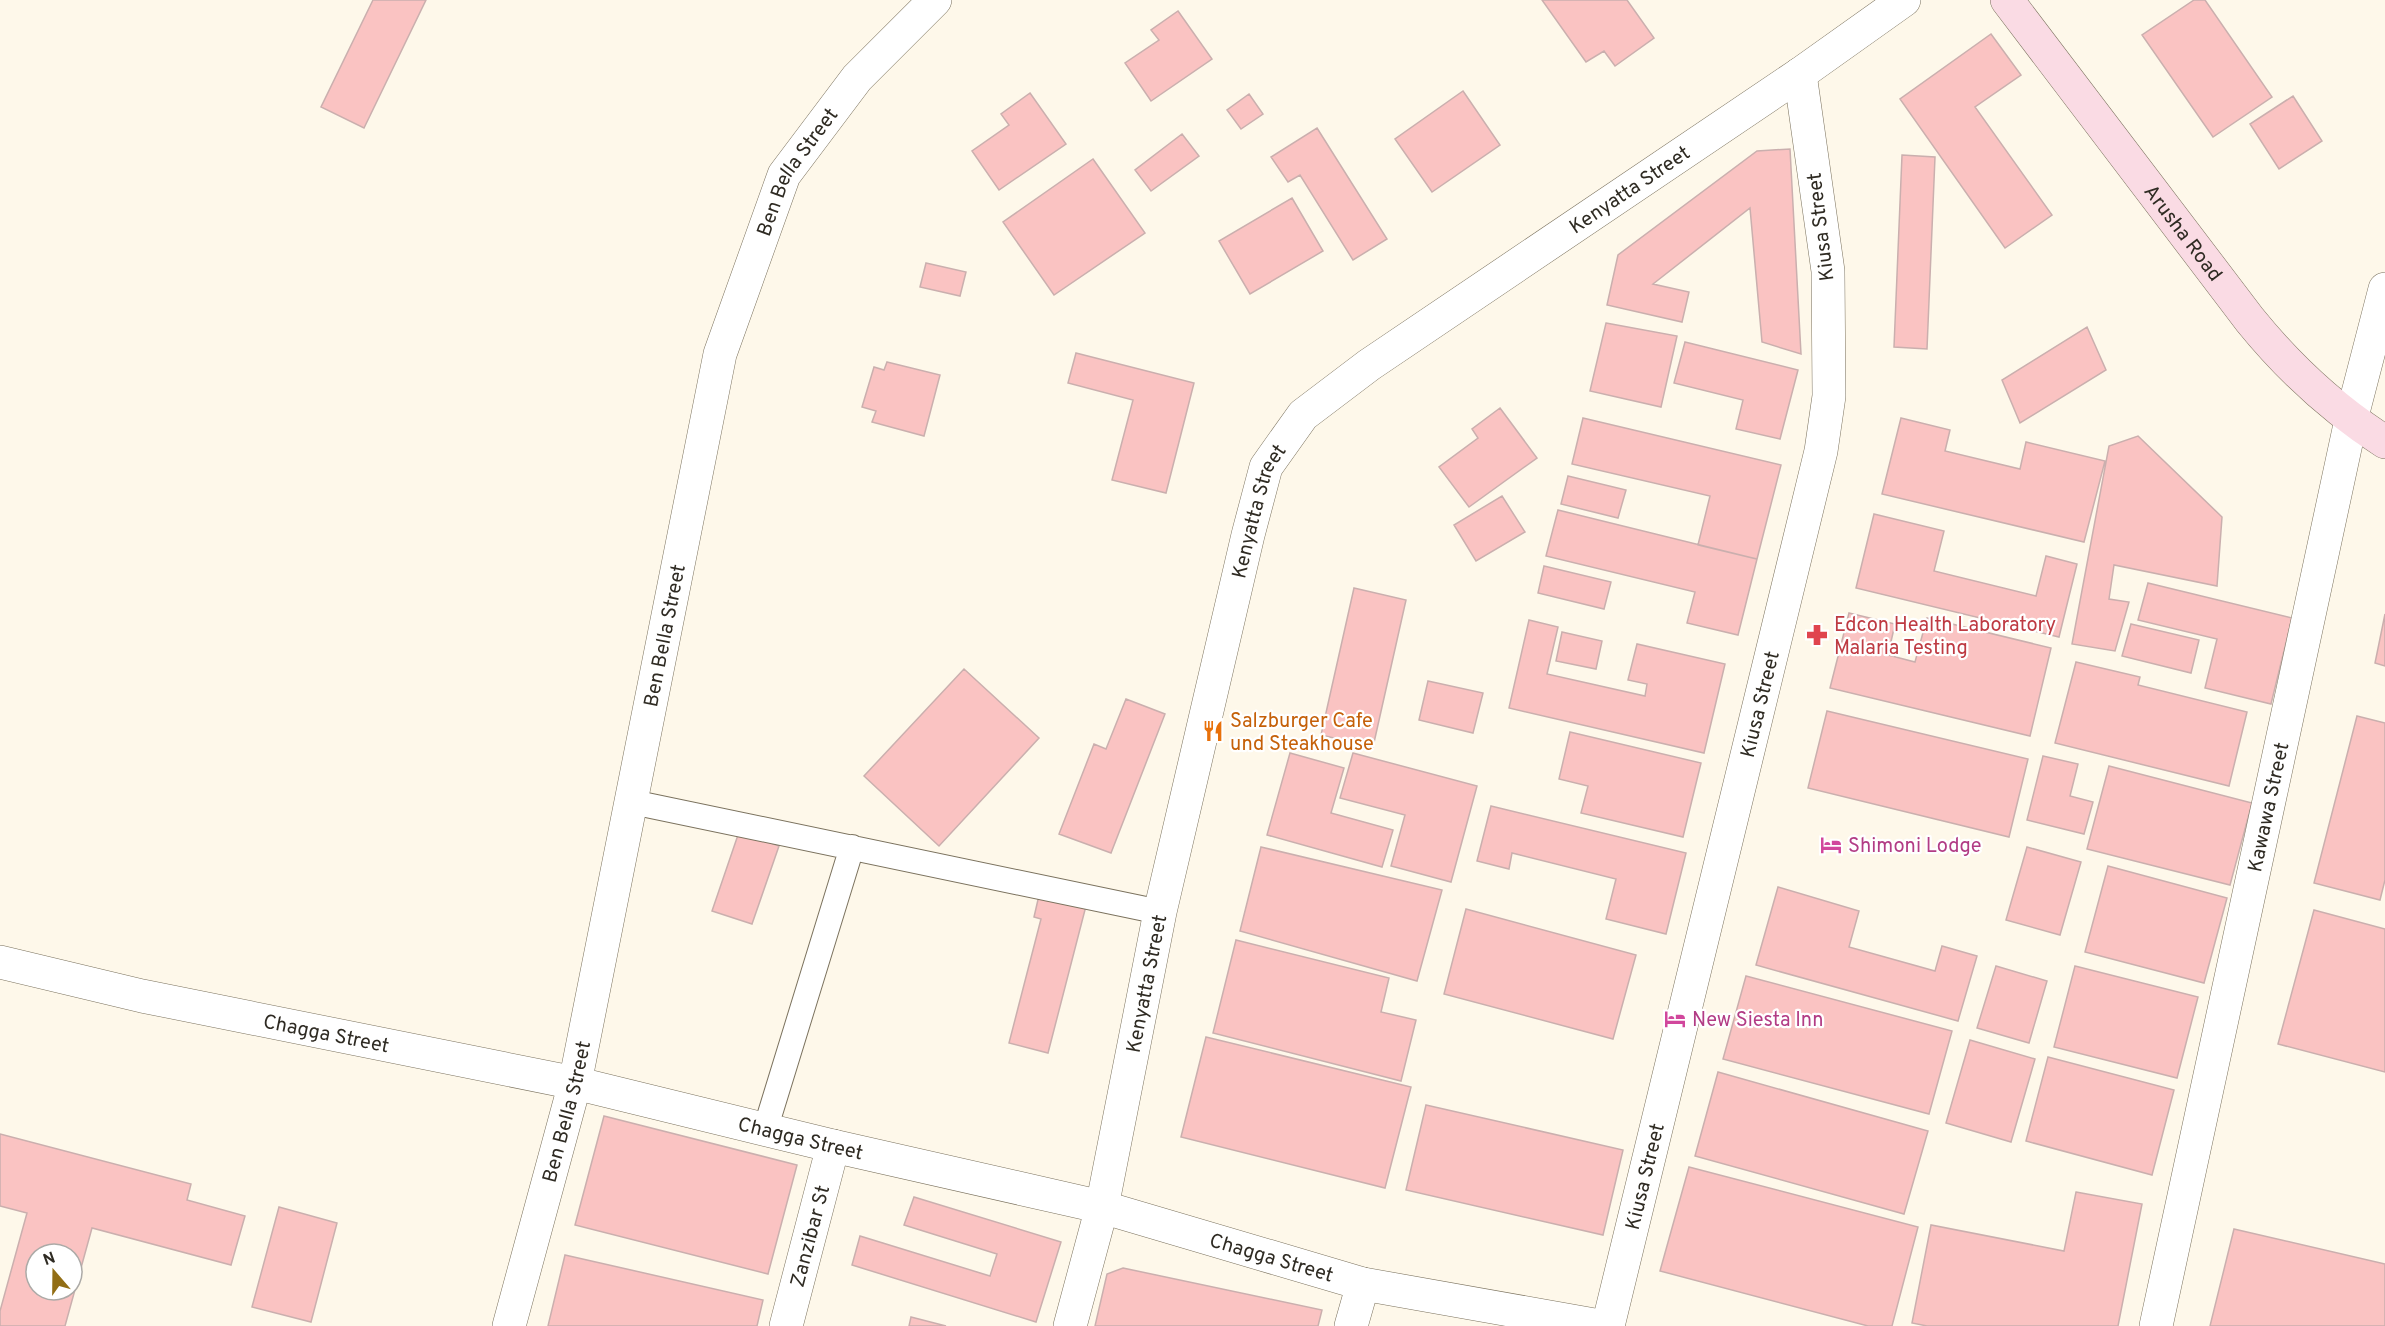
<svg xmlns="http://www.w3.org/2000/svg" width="2385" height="1326" viewBox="0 0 2385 1326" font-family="Overpass,sans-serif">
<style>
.building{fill:#fac3c2;stroke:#caafae;stroke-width:1.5;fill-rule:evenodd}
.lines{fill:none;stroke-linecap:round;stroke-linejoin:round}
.service-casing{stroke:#7b725e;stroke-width:26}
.minor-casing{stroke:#7b725e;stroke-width:34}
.secondary-casing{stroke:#7b725e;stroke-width:34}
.service{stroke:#fff;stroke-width:24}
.minor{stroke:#fff;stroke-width:33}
.secondary{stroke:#fadbe4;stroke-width:33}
.labels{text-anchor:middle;stroke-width:4.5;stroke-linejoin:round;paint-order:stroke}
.street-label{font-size:20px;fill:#2f2b23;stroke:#fff}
.health-label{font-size:20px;fill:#be3a42;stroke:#fff;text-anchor:start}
.food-label{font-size:20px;fill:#c56008;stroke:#fff;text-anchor:start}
.hotel-label{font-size:20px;fill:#b23c85;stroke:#fff;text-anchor:start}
</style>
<rect width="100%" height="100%" fill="#fef8ea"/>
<path class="building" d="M373,0h53l-62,128 -43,-21z
M1542,0h85l27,38 -39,28 -11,-15 -18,11z
M2194,0h11l67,97 -59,40 -71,-102z
M1178,11l34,48 -61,42 -26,-38 34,-23 -8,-10z
M1991,34l30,41 -46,32 77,108 -47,33 -105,-149z
M1463,91l37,54 -68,47 -37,-53z
M1030,93l36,51 -67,46 -27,-39 37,-26 -8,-11z
M1249,94l14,20 -22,15 -14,-19z
M2293,96l29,45 -43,28 -29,-45z
M1317,128l70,111 -34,21 -53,-85 -12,7 -17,-25z
M1182,134l17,22 -48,35 -16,-21z
M1790,149l11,205 -39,-12 -12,-134 -97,76 36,8 -7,30 -75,-17 11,-50 139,-104z
M1902,155l33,2 -8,192 -33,-2z
M1093,159l52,74 -91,62 -51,-73z
M1292,198l31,53 -73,43 -31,-53z
M926,263l40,9 -6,24 -40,-9z
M1606,323l71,13 -16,71 -71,-16z
M2087,327l19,43 -86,53 -18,-43z
M1685,342l113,28 -18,69 -44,-10 7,-29 -69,-17z
M1076,353l118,30 -28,110 -54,-13 21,-80 -65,-17z
M887,362l53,13 -16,61 -52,-14 4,-11 -14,-4 12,-40 10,3z
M1500,408l37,50 -68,49 -30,-40 39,-29 -6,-9z
M1583,418l198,47 -24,94 -59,-14 12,-49 -138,-32z
M1901,418l49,12 -5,21 75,18 6,-27 79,19 -21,81 -202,-48z
M2138,436l84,81 -5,69 -103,-21 -5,34 20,3 -14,49 -43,-7 37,-198z
M1568,476l58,14 -8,28 -57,-14z
M1502,496l23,36 -49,29 -22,-36z
M1558,510l199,49 -19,76 -51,-12 8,-31 -149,-36z
M1874,514l70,17 -10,40 102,25 10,-40 31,8 -18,73 -203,-49z
M1544,566l67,16 -7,27 -66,-16z
M2148,583l144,35 -21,86 -66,-16 12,-49 -79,-19z
M1354,588l52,12 -33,147 -52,-12z
M1849,613l46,11 -7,31 27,7 12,-44 124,30 -21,88 -200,-48z
M2385,614v52l-10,-3z
M1529,620l29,7 -11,47 98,22 2,-12 -19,-4 9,-36 88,20 -21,89 -195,-45z
M2131,624l68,16 -8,33 -69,-17z
M1562,632l40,9 -6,28 -40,-8z
M2076,662l64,15 -2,8 109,27 -18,74 -174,-43z
M964,669l75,69 -100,108 -75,-70z
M1428,681l55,12 -10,40 -54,-13z
M1126,699l39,15 -54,139 -52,-19 35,-90 12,5z
M1827,711l201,48 -19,78 -201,-49z
M2357,716l28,7v157l-5,20 -66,-17z
M1570,732l131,31 -18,74 -102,-24 7,-27 -29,-7z
M1290,753l54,15 -13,45 62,17 -11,37 -115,-32z
M1353,753l124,33 -26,96 -60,-16 14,-51 -65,-17z
M2043,756l35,8 -8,32 23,6 -9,32 -57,-14z
M2109,766l143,37 -22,82 -143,-36z
M1491,806l195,47 -20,81 -60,-15 10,-40 -104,-26 -3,16 -32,-8z
M739,832l40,14 -27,78 -40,-13z
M1261,847l181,43 -25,91 -177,-50z
M2027,847l54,15 -21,73 -54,-15z
M2108,866l119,32 -23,85 -119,-31z
M1778,887l81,24 -10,36 86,24 7,-25 35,10 -19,65 -202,-56z
M1040,891l47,11 -39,151 -39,-10 32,-124 -7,-2z
M1466,909l170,46 -23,84 -169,-45z
M2314,910l71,19v143l-107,-28z
M1236,940l153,38 -8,34 35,8 -15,61 -188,-48z
M1996,966l51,15 -18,62 -52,-15z
M2075,966l123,31 -21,81 -123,-31z
M1746,976l206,55 -23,83 -206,-55z
M1206,1037l205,50 -26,101 -204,-51z
M1970,1040l65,19 -24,83 -65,-19z
M2048,1057l126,33 -22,85 -126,-34z
M1718,1072l210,59 -24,83 -209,-58z
M1426,1105l197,45 -20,85 -197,-45z
M604,1116l193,49 -29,109 -193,-49z
M0,1134l191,50 -4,16 58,16 -14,49 -139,-37 -27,98h-65v-15l27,-98 -27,-7zM36,1254h36v36h-36z
M1689,1167l229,60 -26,99h-24l-208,-55z
M2076,1192l66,12 -24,122h-191l-15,-3 19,-98 133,26z
M914,1197l147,45 -25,80 -184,-57 8,-29 130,40 7,-22 -93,-29z
M279,1207l58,16 -26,99 -59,-15z
M2234,1229l151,35v62h-175z
M565,1255l198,45 -6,26h-209z
M1123,1268l199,42 -4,16h-223l12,-52z
M911,1317l35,9h-37z"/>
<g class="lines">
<defs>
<path id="service" d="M632,802l528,110
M765,1130l87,-283"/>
<g id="minor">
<path id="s1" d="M0,962l142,34 433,87 258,63 269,61 261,77 237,42"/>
<path id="s2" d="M509,1326l66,-243 145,-729 64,-179 73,-97 78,-78"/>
<path id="s3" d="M786,1326l47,-180"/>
<path id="s4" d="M1070,1326l32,-119 58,-295 88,-377 18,-68 37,-52 66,-50 431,-291 104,-74"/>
<path d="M1351,1326l12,-42"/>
<path id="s5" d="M1608,1326l213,-875 8,-55 -1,-125 -28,-197"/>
<path id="s6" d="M2156,1326l195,-906 34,-131"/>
</g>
<g id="secondary">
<path id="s7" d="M2007,0l243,320c39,48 83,89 135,122"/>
</g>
</defs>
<use href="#service" class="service-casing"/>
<use href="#minor" class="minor-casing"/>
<use href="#secondary" class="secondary-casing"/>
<use href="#service" class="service"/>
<use href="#minor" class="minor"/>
<use href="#secondary" class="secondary"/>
</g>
<defs>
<symbol id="pharmacy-bare" viewBox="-9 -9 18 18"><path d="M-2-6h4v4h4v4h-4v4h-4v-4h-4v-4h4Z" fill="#e0444e" stroke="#fff" stroke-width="2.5" paint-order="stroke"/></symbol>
<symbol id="restaurant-bare" viewBox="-9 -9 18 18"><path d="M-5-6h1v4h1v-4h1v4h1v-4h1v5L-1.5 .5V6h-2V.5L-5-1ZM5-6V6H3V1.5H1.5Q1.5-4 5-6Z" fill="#e8710a" stroke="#fff" stroke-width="2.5" paint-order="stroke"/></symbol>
<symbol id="hotel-bare" viewBox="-9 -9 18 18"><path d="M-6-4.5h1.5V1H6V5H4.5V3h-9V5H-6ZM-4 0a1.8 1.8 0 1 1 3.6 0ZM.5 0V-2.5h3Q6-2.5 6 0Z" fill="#d1479c" stroke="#fff" stroke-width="2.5" paint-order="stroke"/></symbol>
</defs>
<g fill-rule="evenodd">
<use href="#pharmacy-bare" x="1802" y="620" width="30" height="30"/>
<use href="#restaurant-bare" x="1198" y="716" width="30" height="30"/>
<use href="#hotel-bare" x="1816" y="830" width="30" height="30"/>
<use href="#hotel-bare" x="1660" y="1004" width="30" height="30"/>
</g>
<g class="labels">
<g class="street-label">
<text dy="7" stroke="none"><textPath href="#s2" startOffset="1194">Ben Bella Street</textPath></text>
<text dy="7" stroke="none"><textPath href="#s4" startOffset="1342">Kenyatta Street</textPath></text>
<text transform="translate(1820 227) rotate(-97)" y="7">Kiusa Street</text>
<text dy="7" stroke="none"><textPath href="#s7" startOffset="292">Arusha Road</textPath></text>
<text dy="7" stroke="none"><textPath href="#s4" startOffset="837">Kenyatta Street</textPath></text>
<text dy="7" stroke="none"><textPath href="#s2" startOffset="708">Ben Bella Street</textPath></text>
<text dy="7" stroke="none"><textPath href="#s5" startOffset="640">Kiusa Street</textPath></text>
<text dy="7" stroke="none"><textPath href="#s6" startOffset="531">Kawawa Street</textPath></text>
<text dy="7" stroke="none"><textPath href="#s4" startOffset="351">Kenyatta Street</textPath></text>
<text dy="7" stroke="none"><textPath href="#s1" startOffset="334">Chagga Street</textPath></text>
<text dy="7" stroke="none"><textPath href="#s2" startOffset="222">Ben Bella Street</textPath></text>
<text dy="7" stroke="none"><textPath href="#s1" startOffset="820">Chagga Street</textPath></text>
<text dy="7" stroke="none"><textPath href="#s5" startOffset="154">Kiusa Street</textPath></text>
<text dy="7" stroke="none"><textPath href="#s3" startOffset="93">Zanzibar St</textPath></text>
<text dy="7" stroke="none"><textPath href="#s1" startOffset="1306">Chagga Street</textPath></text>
</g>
<g class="health-label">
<text x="1834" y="631">Edcon Health Laboratory<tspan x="1834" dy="23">Malaria Testing</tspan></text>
</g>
<g class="food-label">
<text x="1230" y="727">Salzburger Cafe<tspan x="1230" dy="23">und Steakhouse</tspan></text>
</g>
<g class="hotel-label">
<text x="1848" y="852">Shimoni Lodge</text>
<text x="1692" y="1026">New Siesta Inn</text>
</g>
</g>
<g transform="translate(54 1272) rotate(340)"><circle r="28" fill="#ffffff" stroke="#acaaa7" stroke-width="1.5"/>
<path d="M0-4.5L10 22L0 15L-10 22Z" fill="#926e15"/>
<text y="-9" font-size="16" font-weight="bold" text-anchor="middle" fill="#2f2b23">N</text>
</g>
</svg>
